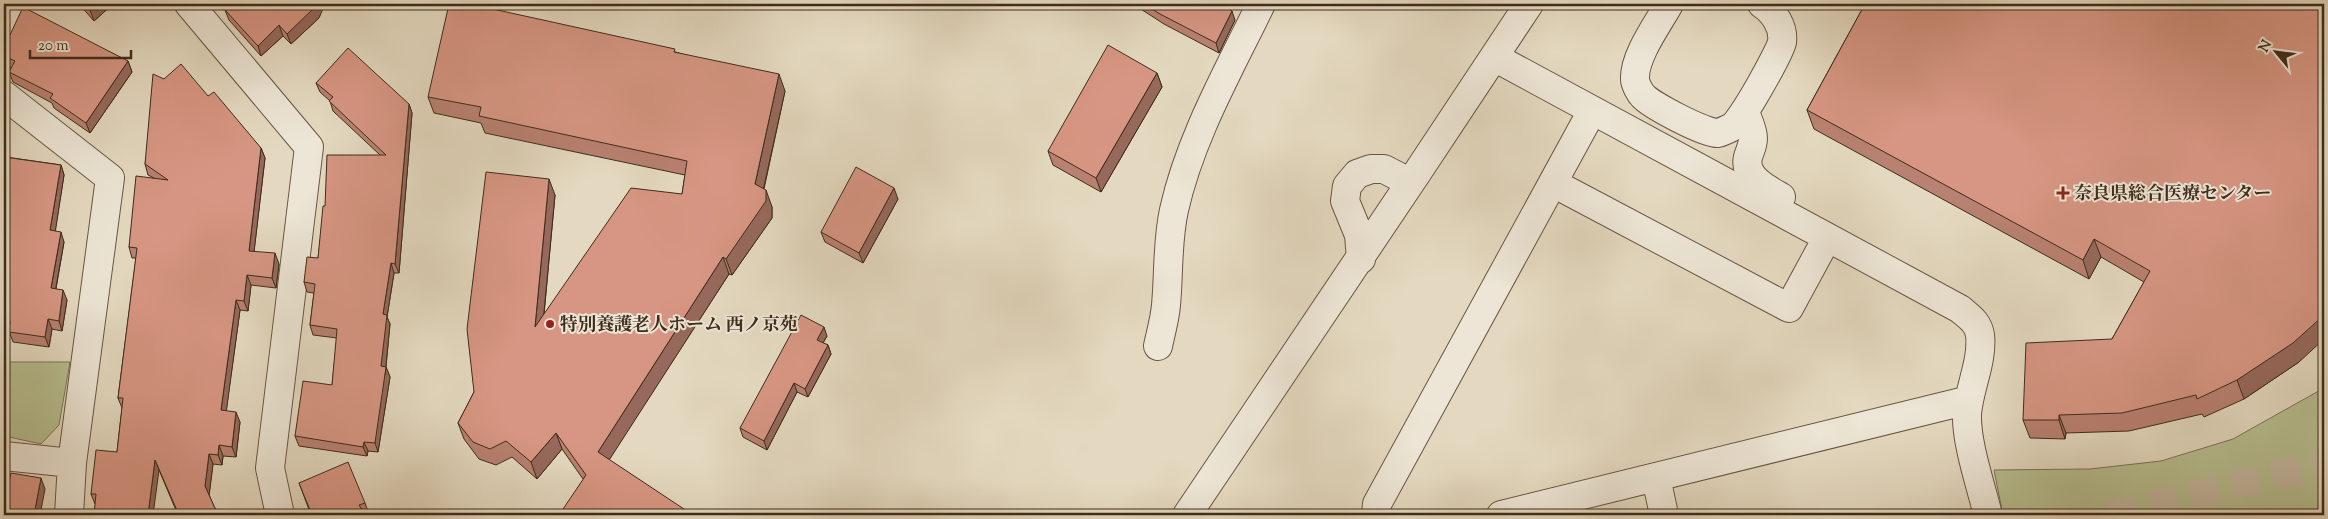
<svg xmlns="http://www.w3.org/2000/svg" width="2328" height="519" viewBox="0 0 2328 519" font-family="'Sorts Mill Goudy','Noto Serif JP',serif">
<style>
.green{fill:#b7be90;stroke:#7a7556}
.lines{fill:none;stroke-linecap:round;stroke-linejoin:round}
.major-tunnel{stroke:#c3b69f;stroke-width:28;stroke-dasharray:28 14;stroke-linecap:butt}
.minor-casing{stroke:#685744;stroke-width:30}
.minor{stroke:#ede6d6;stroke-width:28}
.wall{fill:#b98171;stroke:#3e2c1b}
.shaded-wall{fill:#96695c;stroke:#3e2c1b}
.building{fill:#d79683;stroke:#3e2c1b}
.poi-dot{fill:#8f2418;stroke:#ede6d6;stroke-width:2}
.labels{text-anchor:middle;stroke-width:4;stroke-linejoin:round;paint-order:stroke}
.poi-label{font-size:18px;font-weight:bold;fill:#3e2c1b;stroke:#ede6d6;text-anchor:start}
</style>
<rect width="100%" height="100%" fill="#e4d9c0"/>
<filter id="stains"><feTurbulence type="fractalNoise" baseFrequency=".004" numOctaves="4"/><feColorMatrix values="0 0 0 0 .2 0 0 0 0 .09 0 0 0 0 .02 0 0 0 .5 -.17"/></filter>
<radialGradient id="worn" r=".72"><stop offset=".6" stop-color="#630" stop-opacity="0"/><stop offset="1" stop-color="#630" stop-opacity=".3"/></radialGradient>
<path class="green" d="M4,362h66l-11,63 -18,19 -32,-7 -5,-10z
M2324,388v127h-321l-9,-45 96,-1 71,-8 72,-22z"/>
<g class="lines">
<path class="major-tunnel" d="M2109,515l215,-51"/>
<defs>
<path id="minor" d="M189,4l120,143 -39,321 10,47
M1669,4c-11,20 -35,52 -34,75 0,5 5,14 8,17 8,9 63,38 75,37 4,-1 10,-4 14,-6 8,-3 48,-75 50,-85 2,-15 -8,-30 -20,-38
M4,34l12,-30
M1494,57l466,252c9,8 18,13 20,26 3,26 -11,53 -13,79 -1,29 14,72 21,101
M4,95l106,83 -38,285 -3,52
M1745,112c3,8 8,18 8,26 0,8 -3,12 -5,19 -5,20 19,32 33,40
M1553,183l236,125 38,-70
M1361,259l-2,-24 -14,-34 2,-15 10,-12 14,-5h13l25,13
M1158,346c3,-14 7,-28 8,-41 3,-32 1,-64 8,-95 16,-72 55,-140 87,-206
M4,456l68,7
M1656,477l8,38
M1187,515c115,-169 229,-340 342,-511
M1376,515l1,-11 215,-393
M1501,515l468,-115"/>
</defs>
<use href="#minor" class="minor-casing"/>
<use href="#minor" class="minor"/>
</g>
<path class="wall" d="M79,4h34l-19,17z
M1133,4h60l9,6 33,10 -16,33 -55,-29z
M1865,4l434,358 -55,37 -40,18 -2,-3 -73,17 -63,2 -1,6 -35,-1 -7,-18 89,-81 32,-57 -43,-25 -12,22 -275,-150 -7,-19z
M225,10l94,8 -28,26 -8,-8 -22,20 -32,-36z
M4,38l124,23 4,11 -42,61 -36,-25 -2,-5 -39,-21 -4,-10 2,-4 -7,-4z
M676,52l109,39 -21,98 8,18v11l-40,57 -3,-1 -120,185 -26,20 -21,-30 -25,30 -25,-22 -16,8 -17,-6 -15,-20 -6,-16 16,-31 81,-197 -11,120 138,-121 3,-19 -200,-42 -4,-10 -47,-10 -6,-16z
M1157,73l5,14 -61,105 -48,-27 -5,-14z
M164,79l44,17 53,52 4,10 -11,93 25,13 -3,24 -25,-3 -3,26 -8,-1 -14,101 14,11 -4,35 -13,-1 -1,9 -9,-1 -4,31 9,20h-40l-19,-45 -64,34 -4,-10 26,-42 5,-44 -4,-10 18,-140h-4l-3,-11 25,-69 -6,-3 -3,-11z
M316,83l93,21 3,9 -13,160h-5l-7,44 3,7 -4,43 4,10 -12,75 -10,-1 -1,5 -68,-10 -4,-10 37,-51 5,-47 -24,-3 -3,-10 4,-32 -7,-1 -3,-10 14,-24 7,-52 55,-51 -47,-44 -3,-10 -10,-9z
M4,146l2,7v4l55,8 3,10 -9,56 9,11 -8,47 11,11 -5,31 -10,-2 -3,18 -36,-5 -4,-11 -5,-1z
M898,199l-35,64 -38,-21 -4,-10z
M827,336l-4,7 5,2 3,9 -23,43 -11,-5 -30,58 -24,-13 -3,-9z
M299,483l66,20 4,11 -4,1h-54z"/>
<path class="shaded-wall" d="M97,4h16l-19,17 -4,-11z
M316,4h9l-6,14 -28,26 -4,-10z
M1232,11l3,9 -16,33 -3,-10z
M279,25l4,11 -22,20 -3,-10z
M128,61l4,11 -42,61 -4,-10z
M1157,73l5,14 -61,105 -5,-14z
M779,74l6,17 -24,109 -6,-16z
M409,104l3,9 -13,160 -4,-9z
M4,146l2,7 -2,13z
M261,148l4,10 -12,103 -4,-10z
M61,165l3,10 -10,65 -4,-10z
M549,179l6,16 -14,149 -6,-17z
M894,188l4,11 -35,64 -4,-10z
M766,190l6,17v11l-40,57 -6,-16z
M61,232l3,10 -10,56 -3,-10z
M2094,239l7,18 -12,22 -6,-19z
M275,253l4,11 -3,24 -4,-10z
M723,257l6,17 -125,194 -6,-16z
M391,263l3,10 -7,44 3,7 -5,51 1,-8 4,10 -12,75 -3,-9 6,-77 2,-52z
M247,275l4,10 -3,26 -4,-10z
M63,290l4,10 -5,31 -3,-10z
M236,300l4,10 -15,111 -4,-11z
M2324,315v24l-25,23 -55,37 -7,-19z
M48,319l4,10 -3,18 -4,-10z
M824,327l3,9 -7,12 -3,-8z
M828,345l3,9 -23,43 -3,-8z
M794,383l3,9 -30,58 -3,-9z
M236,412l4,10 -4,35 -4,-10z
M2059,415l7,18 -1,6 -6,-19z
M556,433l6,16 -25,30 -6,-17z
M364,442l4,9 -1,5 -4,-9z
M219,445l4,11 -1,9 -4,-10z
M209,454l4,10 -4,32 -4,-10z
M155,460l4,10 -6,45h-5z
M41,478l4,11 -5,26h-6z"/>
<path class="building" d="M84,4h13l-7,6z
M231,4h85l-1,3 -28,27 -8,-9 -21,21 -33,-36z
M449,4h21l205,45 -1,3 105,22 -24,110 11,6v11l-40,58 -3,-2 -125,195 95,63h-134l27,-40 -30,-42 -25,29 -25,-21 -16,8 -17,-7 -15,-19 16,-31 -7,-63 19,-157 63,7 -14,148 96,-139 51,6 5,-33 -208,-45 2,-9 -53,-10z
M1144,4h49l9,6 4,-6h15l11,7 -16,32 -56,-29z
M1865,4h459v311l-31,28 -56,37 -40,19 -1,-4 -74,18 -63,2v5h-36l3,-77 86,-4 38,-68 -56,-32 -11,21 -276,-150z
M23,7l105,54 -42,62 -36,-25 3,-4 -44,-22 6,-11 -11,-5v-18l6,-3z
M1108,45l49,28 -61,105 -48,-27z
M348,48l61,56 -14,160 -4,-1 -8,51 4,1 -6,51 5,1 -11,76 -11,-1 -1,5 -68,-11 8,-55 29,4 5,-56 -27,-4 5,-41 -11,-2 3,-25 11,1 5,-52h2l2,-51h59l-57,-54 4,-4 -17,-14z
M181,64l27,32 6,-4 47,56 -12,103 26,2 -3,25 -25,-3 -3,26 -8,-1 -15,110 15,2 -4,35 -13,-2 -1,10 -9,-1 -4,32 13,29h-39l-24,-55 -7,55h-54l2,-21h-5l5,-44 21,2 6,-54h-5l19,-150 -8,-1 7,-71 32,4 -23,-16 8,-90 11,5z
M4,157l57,8 -11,65 11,2 -10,56 12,2 -4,31 -11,-2 -3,18 -36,-5 1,-11 -6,-1z
M856,167l38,21 -35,65 -38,-21z
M801,315l23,12 -7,13 11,5 -23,44 -11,-6 -30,58 -24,-13z
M348,462l17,41 -6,2 6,10h-53l-13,-32z
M11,473l30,5 -7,37h-30v-34l5,1z"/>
<g class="poi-dot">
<path d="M2060.5 185.5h5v5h5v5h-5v5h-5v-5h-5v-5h5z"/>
<circle cx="550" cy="324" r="5"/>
</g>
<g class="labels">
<g class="poi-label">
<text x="2074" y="199">奈良県総合医療センター</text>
<text x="560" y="330">特別養護老人ホーム 西ノ京苑</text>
</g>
</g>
<rect width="2328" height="519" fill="none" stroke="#e4d9c0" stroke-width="20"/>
<rect x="5" y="5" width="2318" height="509" fill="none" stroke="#3e2c1b" stroke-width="2.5"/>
<rect x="10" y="10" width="2308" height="499" fill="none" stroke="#3e2c1b"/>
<g transform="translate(2276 52) rotate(299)" stroke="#ede6d6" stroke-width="4" paint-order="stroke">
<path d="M0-4L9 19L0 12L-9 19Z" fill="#3e2c1b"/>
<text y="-8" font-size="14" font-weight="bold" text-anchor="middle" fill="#3e2c1b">N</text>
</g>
<path d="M30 50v8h101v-8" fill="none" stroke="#3e2c1b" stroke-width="2.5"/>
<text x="38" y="50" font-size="15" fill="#3e2c1b" stroke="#ede6d6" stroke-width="4" paint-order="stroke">20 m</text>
<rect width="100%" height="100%" filter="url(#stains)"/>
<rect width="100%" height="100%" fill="url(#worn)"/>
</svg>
